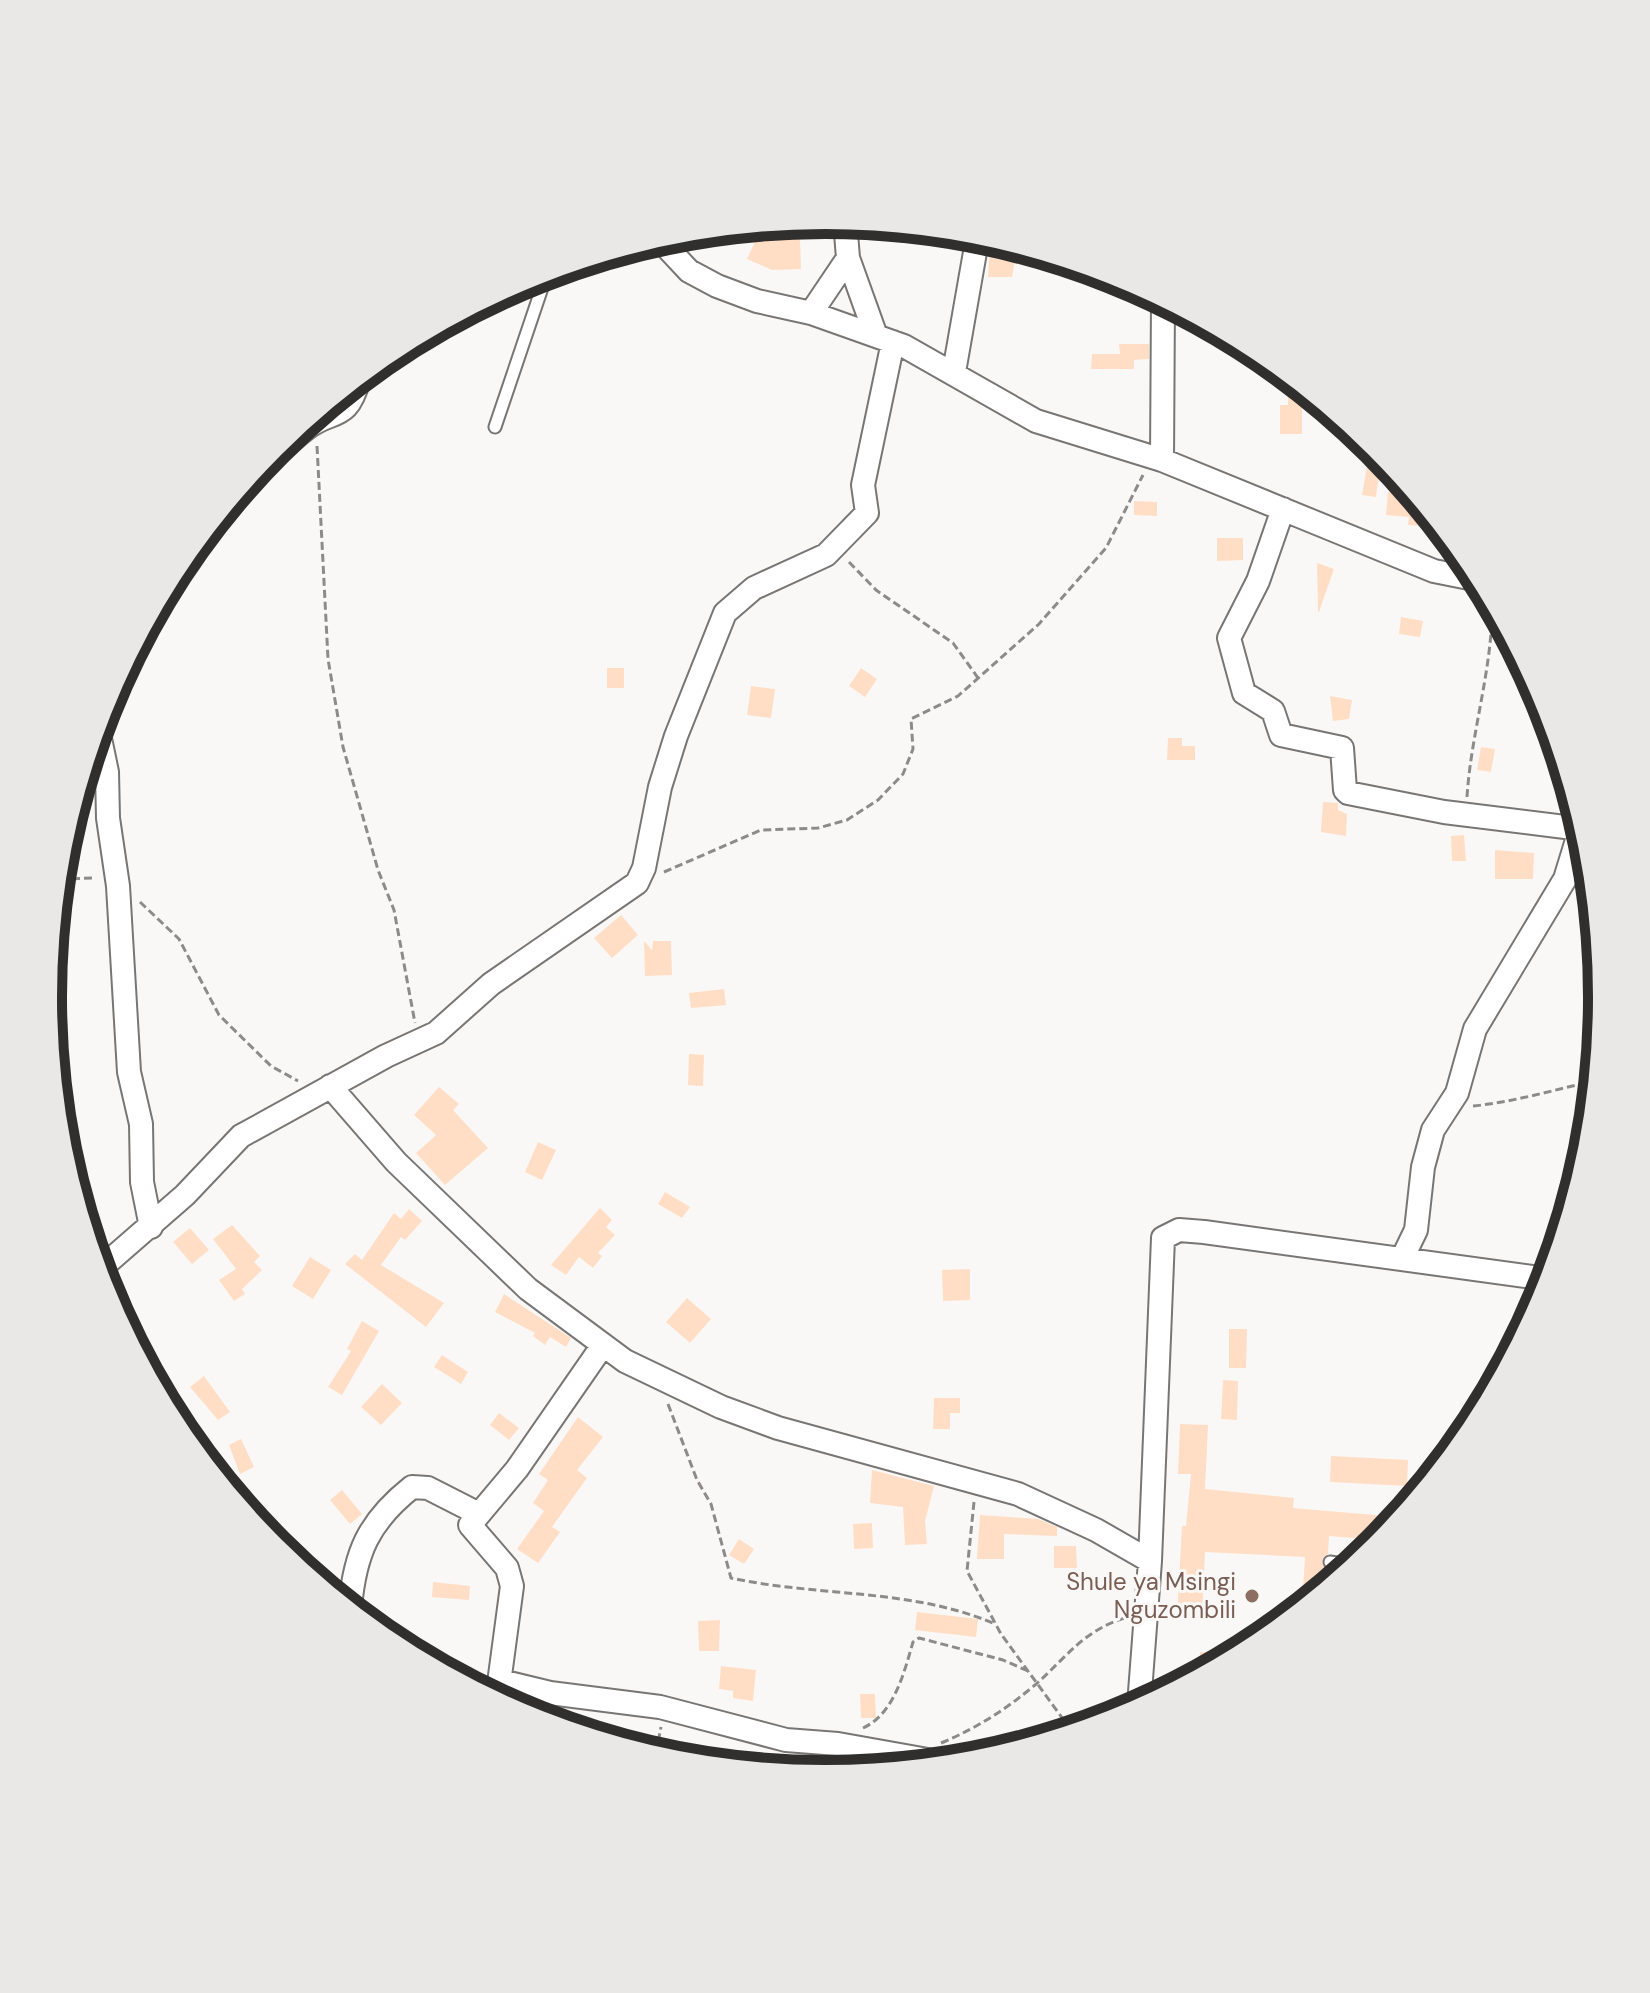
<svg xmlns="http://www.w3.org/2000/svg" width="1650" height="1993" viewBox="0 0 1650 1993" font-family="'DM Sans',sans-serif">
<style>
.building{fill:#ffdec5}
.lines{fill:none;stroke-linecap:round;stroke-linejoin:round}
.lane-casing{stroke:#787674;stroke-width:15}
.street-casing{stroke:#787674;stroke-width:26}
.path{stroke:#8d8b8a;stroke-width:3;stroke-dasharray:8 4;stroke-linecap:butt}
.lane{stroke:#fff;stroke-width:11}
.street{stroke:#fff;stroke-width:22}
.education-dot{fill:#8d6e63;stroke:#faf8f6;stroke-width:3}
.labels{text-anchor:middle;stroke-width:6;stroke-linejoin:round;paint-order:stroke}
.education-label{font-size:24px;fill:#785e54;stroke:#faf8f6;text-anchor:end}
.rim{fill:none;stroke:#302f2e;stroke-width:10}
</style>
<rect width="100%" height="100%" fill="#faf8f6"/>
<path class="building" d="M759,233l12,5 29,-1 1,32 -29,1 -25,-11z
M990,248h27l-5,29h-24z
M1119,344h30v15l-15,1v9h-43l1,-15h28z
M1288,387l14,1v46h-22v-29h8z
M1367,466l13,2 -4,29 -14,-2z
M1388,492l26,3 10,13 -1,18 -15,-1 1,-8 -23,-2z
M1134,501l23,1v14l-23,-1z
M1217,538h26v22l-26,1z
M1317,563l17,6 -15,43h-1z
M1401,617l22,4 -3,16 -21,-3z
M607,668h17v20h-17z
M861,668l16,11 -12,18 -16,-11z
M751,686l24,3 -4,29 -24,-3z
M1330,696l22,4 -3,19 -16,2z
M1168,738h14v8h13v14h-28z
M1481,747l14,2 -4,23 -14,-2z
M1323,802l15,1v7l9,4 -1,22 -25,-4z
M1464,835l2,26h-14l-1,-25z
M1495,850l39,3 -1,26h-38z
M621,915l17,20 -26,23 -18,-20z
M644,941l8,9 1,-9h18l1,34 -27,1z
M724,989l2,16 -35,3 -2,-15z
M689,1054l15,1 -1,31 -15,-1z
M439,1087l20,17 -6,6 35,38 -43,37 -29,-32 20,-18 -22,-20z
M538,1142l18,8 -14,30 -17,-8z
M665,1192l25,15 -8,11 -24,-14z
M600,1208l12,12 -6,7 9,8 -17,18 4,3 -9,12 -14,-11 -13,18 -15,-10z
M409,1209l13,12 -17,19 -4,-3 -20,28 63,38 -18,24 -81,-63 10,-10 7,6 32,-47 7,6z
M232,1225l28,31 -6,6 8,8 -20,19 3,5 -11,7 -15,-21 17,-11 -23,-30z
M190,1228l19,22 -17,14 -19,-22z
M310,1257l21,13 -18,29 -21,-13z
M970,1269v31l-27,1 -1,-31z
M504,1294l67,44 -5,9 -16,-10 -5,8 -12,-9 2,-3 -40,-21z
M687,1298l24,21 -21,24 -24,-21z
M362,1321l17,10 -37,64 -14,-8 23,-36 -4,-2z
M1229,1329h18l-1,39h-17z
M442,1355l26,17 -7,12 -27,-17z
M204,1376l26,36 -12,8 -28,-33z
M1223,1380l15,1 -1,39 -16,-1z
M382,1384l20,19 -21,22 -20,-18z
M934,1398h26v15h-10v16h-17z
M499,1413l20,15 -10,12 -19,-15z
M578,1417l25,20 -26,33 10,8 -35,49 8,5 -22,31 -21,-14 27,-38 -11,-8 15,-23 -9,-6z
M1180,1424l28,1 -3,64 89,9 -1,10 105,9 -19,23 -50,-4 -1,18 -6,8 5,8 -1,15 -24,20 3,-48 -100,-5 -3,67 -25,-1 5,-92h4l5,-52h-13z
M241,1439l13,28 -14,7 -11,-29z
M1331,1456l77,4 -1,26 -77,-4z
M872,1470l62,16 -9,35 2,23 -22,1 -2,-38 -33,-4z
M342,1490l20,24 -12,10 -20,-24z
M980,1515l58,4 19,8v9l-53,-2v25h-27z
M872,1523l1,25 -19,1 -1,-25z
M739,1539l15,10 -10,15 -15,-9z
M1054,1546h22l1,22h-23z
M433,1582l37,4 -1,14 -37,-3z
M917,1612l61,7 -2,18 -61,-7z
M720,1620l-1,31h-20l-1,-30z
M1200,1652l35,2 -36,20z
M721,1666l35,4 -3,31 -20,-3v-7l-14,-2z
M860,1694h15l1,24h-15z"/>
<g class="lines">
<defs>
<path id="lane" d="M495,427l52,-154
M1330,1562l21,3"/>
<path id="street" d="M845,221l3,37 28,78
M659,239l30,32 28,15 40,15 54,12 93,33 132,75 126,39 272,111 45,9
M811,313l37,-55
M954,372l24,-137
M1162,460l1,-160
M246,484c20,-18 39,-40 61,-56 26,-20 40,-5 52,-49
M1283,509l-25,72 -29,57 15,55 29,18 8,24 61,13 3,42 3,3 96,19 137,17
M98,729l9,43 1,46 10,68 11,186 12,52 1,58 9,45
M330,1086l66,76 132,127 97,72 96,46 57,21 240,66 78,36 54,31
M1402,1259l14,-29 7,-63 10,-37 24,-37 18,-64 90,-150 16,-52
M100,1269l85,-74 56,-59 145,-80 50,-23 55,-49 146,-101 7,-15 16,-81 16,-51 49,-123 29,-25 72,-33 41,-42 -4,-28 30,-143
M350,1607c5,-54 18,-85 62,-120l16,1 51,26
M501,1681l49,12 110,14 126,33 52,4 101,18
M497,1698l15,-112 -5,-18 -37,-43 47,-56 86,-124
M1139,1705l11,-144 13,-323 16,-8 25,2 343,47"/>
</defs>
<use href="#lane" class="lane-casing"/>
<use href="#street" class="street-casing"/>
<path class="path" d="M317,446l11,213 15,88 35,123 16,40 21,113
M1451,554l2,-12
M849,562l27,28 77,53 25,35
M1467,797c4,-65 26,-129 25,-194
M664,872l97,-42 57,-2 29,-8 31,-20 25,-26 10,-25 -2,-30 47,-23 81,-72 67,-76 37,-73
M60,879l36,-1
M140,902l39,37 40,76 52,51 27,15
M1473,1106c41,-4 80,-16 121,-25
M668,1404l29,76 14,24 20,74c87,19 181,10 264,46
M974,1502l-7,69 34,63 70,96
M863,1728c31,-14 41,-55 50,-86l6,-4 84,22 25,11
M941,1743c36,-15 64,-33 94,-58 33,-29 48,-55 93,-68
M656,1753l5,-26"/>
<use href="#lane" class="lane"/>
<use href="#street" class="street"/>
</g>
<circle class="education-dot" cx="1252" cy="1596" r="8"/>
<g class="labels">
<g class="education-label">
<text x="1236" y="1590">Shule ya Msingi<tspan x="1236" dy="28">Nguzombili</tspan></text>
</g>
</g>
<path d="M0 0H1650V1993H0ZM62 997a763 763 0 1 1 1526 0a763 763 0 1 1-1526 0Z" fill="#eae8e6" fill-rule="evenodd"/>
<path class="rim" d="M62 997a763 763 0 1 1 1526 0a763 763 0 1 1-1526 0Z"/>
</svg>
